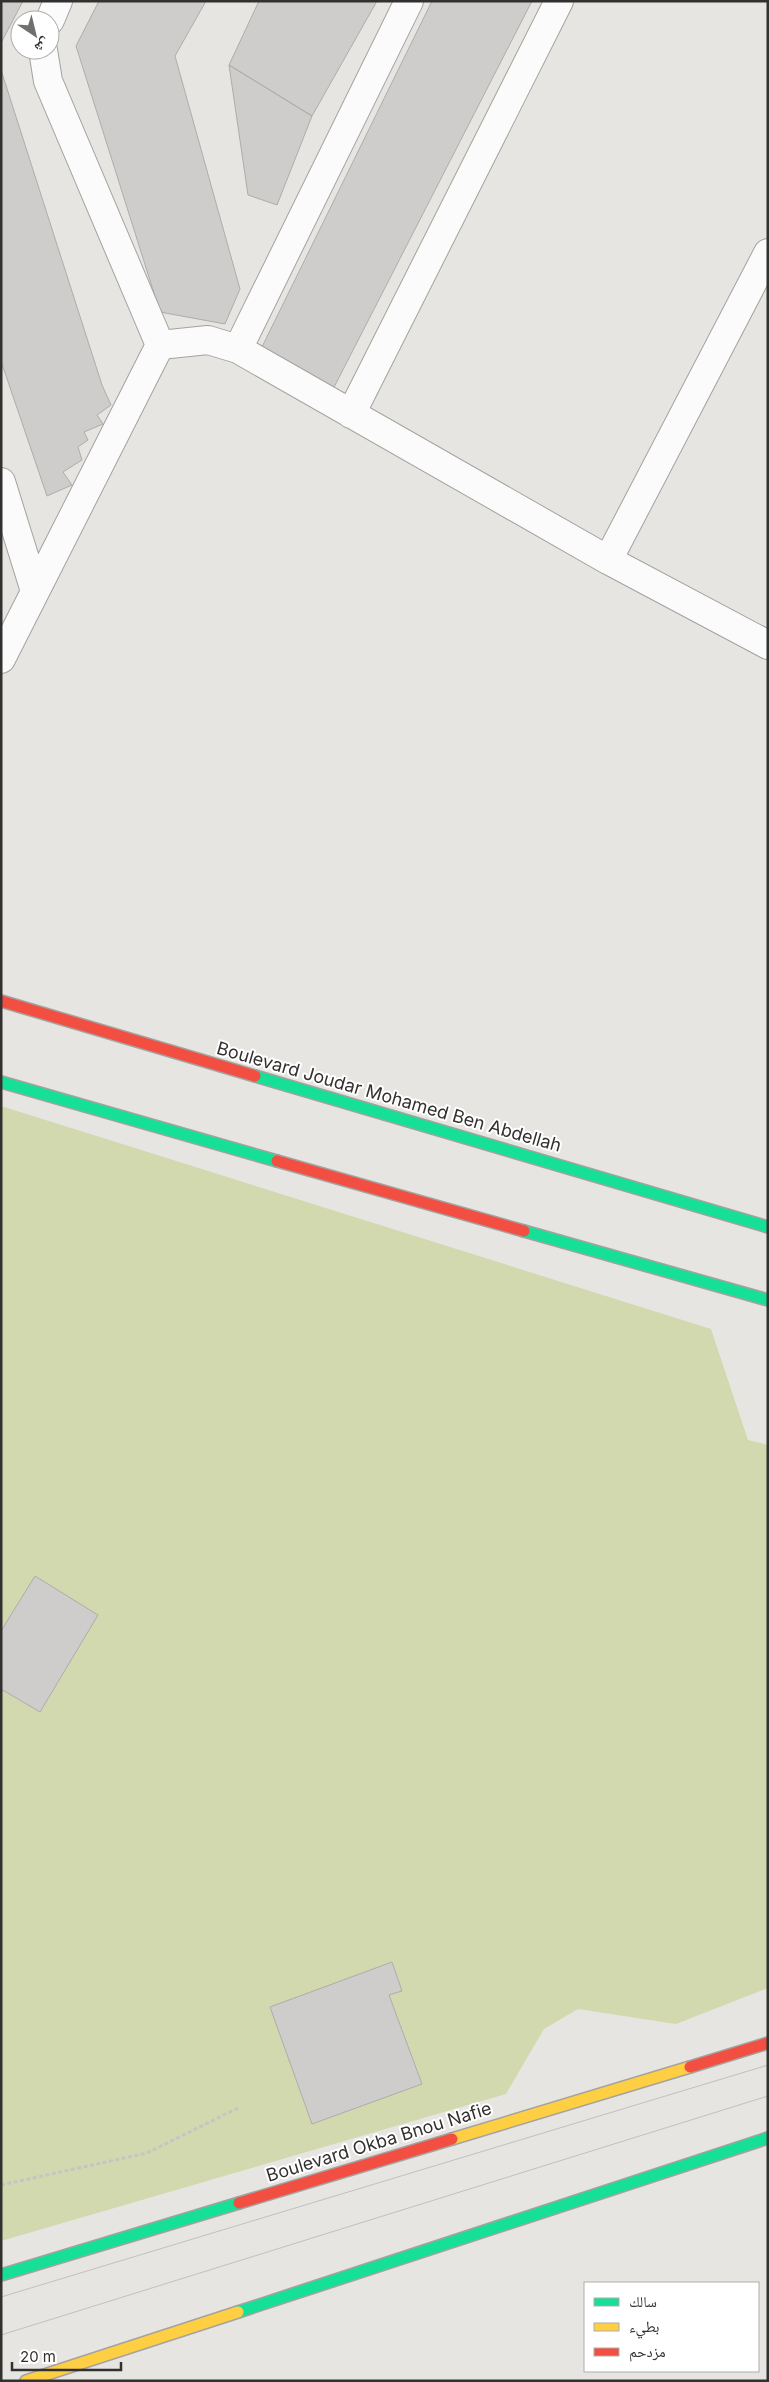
<svg xmlns="http://www.w3.org/2000/svg" width="769" height="2382" viewBox="0 0 769 2382" font-family="Inter,'Noto Naskh Arabic',sans-serif">
<style>
.green{fill:#d2d9af}
.building{fill:#cfcdcb;stroke:#aeacac}
.lines{fill:none;stroke-linecap:round;stroke-linejoin:round}
.street-casing{stroke:#a4a29f;stroke-width:30}
.fast-casing{stroke:#a4a29f;stroke-width:14}
.slow-casing{stroke:#a4a29f;stroke-width:14}
.jam-casing{stroke:#a4a29f;stroke-width:14}
.path{stroke:#c5c5c3;stroke-width:3;stroke-dasharray:4 2.5;stroke-linecap:butt}
.street{stroke:#fbfbfb;stroke-width:28}
.fast{stroke:#16e098;stroke-width:11}
.slow{stroke:#ffcf43;stroke-width:11}
.jam{stroke:#f24e42;stroke-width:11}
.tram{stroke:#c1c0c0;stroke-width:1}
.labels{text-anchor:middle;stroke-width:4;stroke-linejoin:round;paint-order:stroke}
.street-label{font-size:18px;fill:#33312f;stroke:#fff}
</style>
<rect width="100%" height="100%" fill="#e7e5e2"/>
<path class="green" d="M1,1106l710,223 37,111 20,5v543l-92,36 -98,-15 -34,20 -38,65 -505,147z"/>
<path class="building" d="M1,1h22l-22,42z
M99,1h107l-31,55 65,233 -15,35 -65,-12 -84,-266z
M259,1h118l-65,115 -83,-51z
M432,1h100l-203,396 -70,-44z
M229,65l83,51 -35,89 -29,-10z
M1,70l101,315 9,20 -14,10 6,9 -19,8 4,8 -10,7 4,13 -19,12 9,13 -25,11 -46,-135z
M35,1576l63,39 -58,97 -39,-23v-58z
M392,1962l10,29 -13,4 33,89 -110,40 -42,-117z"/>
<g class="lines">
<defs>
<path id="street" d="M50,20l8,-19
M160,345l48,-5 30,9 370,211 160,85
M238,349l171,-348
M351,414l208,-413
M1,482l34,109
M608,560l160,-307
M1,659l159,-314 -112,-264 -5,-31"/>
<path id="fast" d="M255,1076l513,151
M1,1082l276,79
M524,1231l244,69
M1,2275l238,-72
M238,2312l530,-174"/>
<path id="slow" d="M452,2139l238,-72
M26,2381l212,-69"/>
<path id="jam" d="M1,1001l254,75
M277,1161l247,70
M690,2067l78,-24
M239,2203l213,-64"/>
</defs>
<use href="#street" class="street-casing"/>
<use href="#fast" class="fast-casing"/>
<use href="#slow" class="slow-casing"/>
<use href="#jam" class="jam-casing"/>
<path class="path" d="M1,2185l146,-32 91,-45"/>
<use href="#street" class="street"/>
<use href="#fast" class="fast"/>
<use href="#slow" class="slow"/>
<use href="#jam" class="jam"/>
<path class="tram" d="M1,2297l767,-232
M1,2335l767,-239"/>
</g>
<g class="labels">
<g class="street-label">
<text transform="translate(389 1097) rotate(16)" y="6">Boulevard Joudar Mohamed Ben Abdellah</text>
<text transform="translate(379 2142) rotate(-17)" y="6">Boulevard Okba Bnou Nafie</text>
</g>
</g>
<rect width="769" height="2382" fill="none" stroke="#33312f" stroke-width="5"/>
<rect x="584" y="2282" width="175" height="90" fill="#ffffff" stroke="#adadac"/>
<rect x="594" y="2298" width="25" height="8" fill="#16e098" stroke="#adadac"/>
<text x="629" y="2307" font-size="15" fill="#33312f">سالك</text>
<rect x="594" y="2323" width="25" height="8" fill="#ffcf43" stroke="#adadac"/>
<text x="629" y="2332" font-size="15" fill="#33312f">بطيء</text>
<rect x="594" y="2348" width="25" height="8" fill="#f24e42" stroke="#adadac"/>
<text x="629" y="2357" font-size="15" fill="#33312f">مزدحم</text>
<g transform="translate(35 35) rotate(145)"><circle r="24" fill="#ffffff" stroke="#adadac"/>
<path d="M0-4L9 19L0 12L-9 19Z" fill="#72706e"/>
<text y="-8" font-size="14" font-weight="bold" text-anchor="middle" fill="#33312f">ش</text>
</g>
<path d="M12 2362v8h109v-8" fill="none" stroke="#33312f" stroke-width="2.5"/>
<text x="20" y="2362" font-size="15" fill="#33312f" stroke="#ffffff" stroke-width="4" paint-order="stroke">20 m</text>
</svg>
